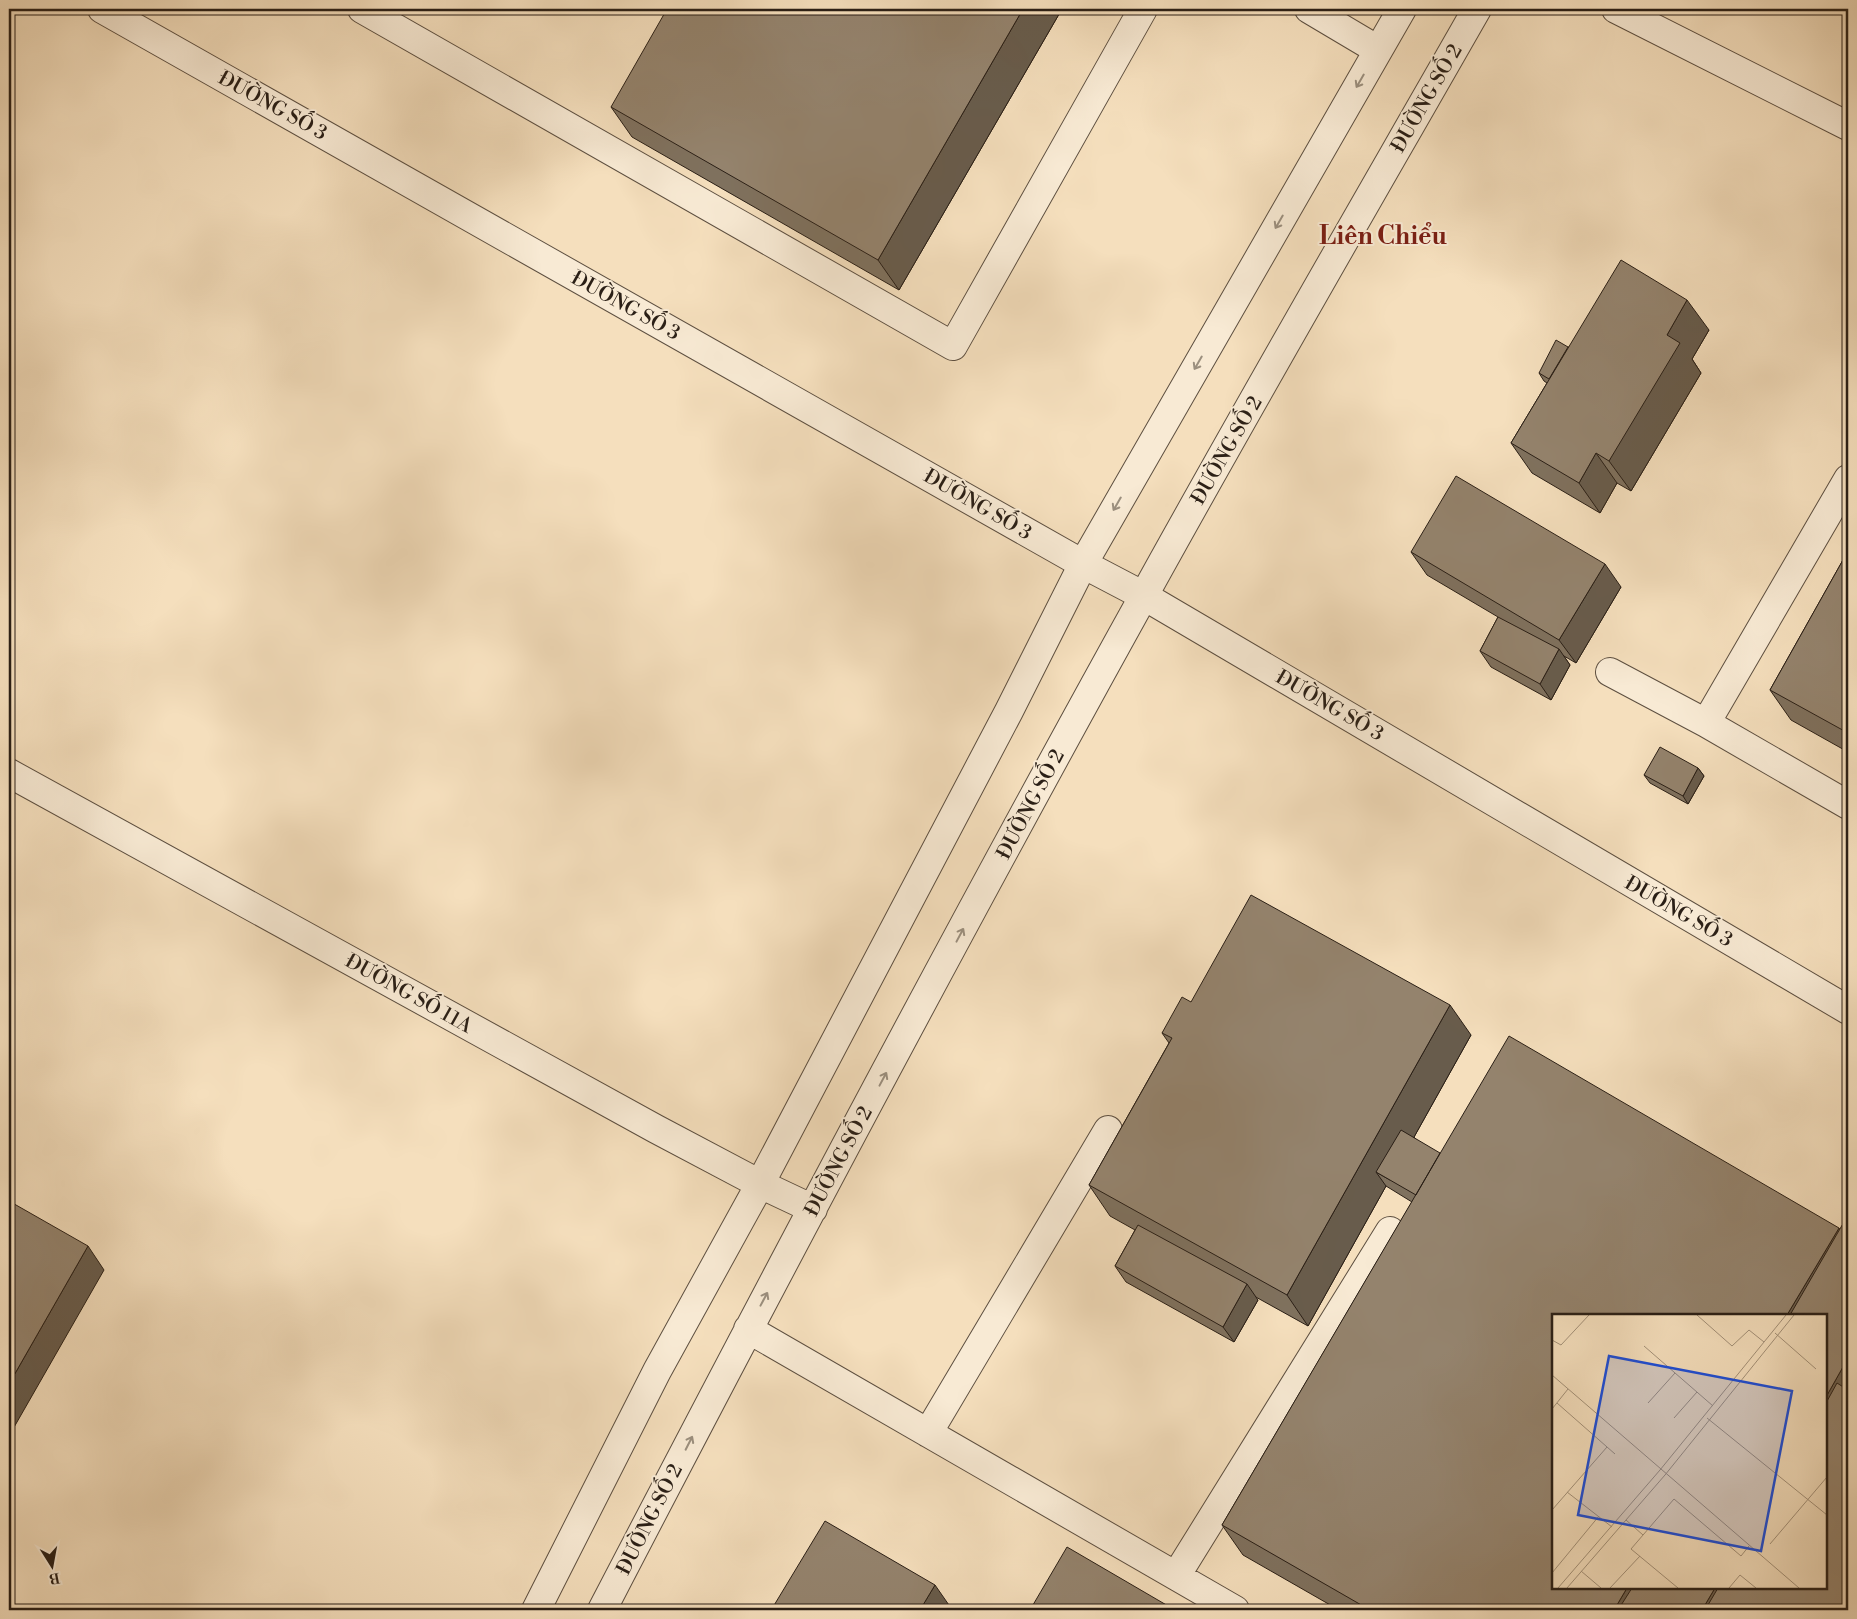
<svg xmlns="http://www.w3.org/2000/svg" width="1857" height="1619" viewBox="0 0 1857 1619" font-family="'Libre Bodoni',serif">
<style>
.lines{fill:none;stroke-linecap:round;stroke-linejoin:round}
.minor-casing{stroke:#5d4f40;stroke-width:30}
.minor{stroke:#f8ead4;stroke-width:28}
.wall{fill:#7f715e;stroke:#2a1f16}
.shaded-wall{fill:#685c4c;stroke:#2a1f16}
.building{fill:#94836d;stroke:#2a1f16}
.oneway{stroke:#9b8f7e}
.labels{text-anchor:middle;stroke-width:4;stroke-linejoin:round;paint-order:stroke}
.street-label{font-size:20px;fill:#2a1f16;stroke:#f8ead4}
.district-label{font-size:25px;font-weight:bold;fill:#7a1f14;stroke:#f8ead4}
.inset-road{fill:none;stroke:#a4927a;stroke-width:1}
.view{fill:#1d4ed8;fill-opacity:0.15;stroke:#1d4ed8;stroke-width:2.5}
.inset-edge{fill:none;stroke:#2a1f16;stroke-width:2.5}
</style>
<rect width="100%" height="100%" fill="#f5dfbd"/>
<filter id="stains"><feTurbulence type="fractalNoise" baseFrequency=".004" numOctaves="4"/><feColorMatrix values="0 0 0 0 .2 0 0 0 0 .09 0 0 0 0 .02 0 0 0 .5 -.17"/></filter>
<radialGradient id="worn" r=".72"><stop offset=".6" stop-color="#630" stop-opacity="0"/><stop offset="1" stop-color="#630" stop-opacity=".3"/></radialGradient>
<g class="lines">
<defs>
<path id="minor" d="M102,9l981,555 61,32 704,414
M362,9l591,337 190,-337
M1309,9l69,41
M1616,9l232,117
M1610,672l96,51 142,82
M1706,723l142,-244
M9,773l647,356 104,55 53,25
M748,1329l487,281
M928,1433l180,-303
M1176,1576l214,-345
M536,1610l121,-239 103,-187 249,-473 74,-147 319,-555
M602,1610c176,-339 355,-677 540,-1011 109,-198 223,-394 335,-590"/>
</defs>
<use href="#minor" class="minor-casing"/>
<use href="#minor" class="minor"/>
</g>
<path class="wall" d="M1062,9l-163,281 -267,-153 -21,-30z
M1709,330l-17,29 9,14 -70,118 -14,-8 -17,30 -68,-40 -21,-30 36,-60 -3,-2 -5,-8 29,-26z
M1848,551v201l-57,-32 -21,-30z
M1411,552l210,35 -45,76 -12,-7 6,9 -19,35 -60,-33 -11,-16 18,-34 -71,-42z
M1698,768l6,8 -16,28 -38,-21 -6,-8z
M1191,1002l280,33 -57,102 434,473h-509l-96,-55 -21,-30 190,-323 -26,-16 -78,140 -54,-30 4,4 -24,42 -108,-60 -11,-16 20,-36 -25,-14 -21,-31 80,-142 -7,-10z"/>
<path class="shaded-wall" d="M1023,9h39l-163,281 -21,-30z
M1687,300l22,30 -17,29 9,14 -70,118 -22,-30 58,-126z
M1596,453l21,30 -17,30 -21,-30z
M1605,564l16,23 -45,76 -17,-23z
M1559,649l11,16 -19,35 -11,-16z
M1698,768l6,8 -16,28 -5,-8z
M1450,1005l21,30 -81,145 -14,-8 10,14 -78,140 -21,-31z
M1839,1228l9,13 -22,74h-39z
M88,1246l16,24 -95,166v-52z
M1247,1284l11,16 -24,42 -11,-15z
M1848,1358v67l-22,39v-67z
M935,1585l16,23 -1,2h-30z
M1627,1588h39l-13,22h-39z
M1715,1588h39l-13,22h-39z"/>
<path class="building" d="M667,9h356l-145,251 -267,-153z
M1621,260l66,40 -20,35 13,8 -71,118 -13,-8 -17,30 -68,-40z
M1556,340l12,7 -19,32 -10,-6z
M1456,476l149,88 -46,76 -148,-88z
M1848,551v182l-78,-43z
M1498,617l61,32 -19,35 -60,-33z
M1660,747l38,21 -15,28 -39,-21z
M1251,895l199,110 -163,290 -198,-110 83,-147 -10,-5 20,-36 9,5z
M1509,1036l330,192 -52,87h-234v273h74l-13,22h-244l-148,-85z
M1401,1130l39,23 -24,42 -40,-23z
M9,1201l79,45 -79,138z
M1848,1215v143l-22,39v-82h-36z
M1138,1225l109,59 -24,43 -108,-61z
M1837,1383l11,7v220h-143l13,-22h108v-185z
M825,1521l110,64 -15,25h-142l-5,-3z
M1067,1547l108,63h-145z
M1632,1588h83l-13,22h-84z"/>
<defs><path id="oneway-shaft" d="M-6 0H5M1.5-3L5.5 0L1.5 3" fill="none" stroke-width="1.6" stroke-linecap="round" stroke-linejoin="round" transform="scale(1.25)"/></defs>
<g class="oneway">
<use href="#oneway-shaft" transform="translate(1360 81) rotate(120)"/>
<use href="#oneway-shaft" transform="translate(1279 222) rotate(120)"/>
<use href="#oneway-shaft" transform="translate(1198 363) rotate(120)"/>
<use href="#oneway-shaft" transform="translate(1117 504) rotate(120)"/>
<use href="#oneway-shaft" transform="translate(960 935) rotate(-62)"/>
<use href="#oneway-shaft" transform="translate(883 1079) rotate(-62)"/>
<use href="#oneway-shaft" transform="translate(764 1299) rotate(-62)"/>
<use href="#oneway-shaft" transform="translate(689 1443) rotate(-63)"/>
</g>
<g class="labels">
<g class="street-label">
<text transform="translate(1426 98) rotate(-60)" y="7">ĐƯỜNG SỐ 2</text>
<text transform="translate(273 105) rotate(29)" y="7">ĐƯỜNG SỐ 3</text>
<text transform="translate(626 305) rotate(29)" y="7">ĐƯỜNG SỐ 3</text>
<text transform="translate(1226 450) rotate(-60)" y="7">ĐƯỜNG SỐ 2</text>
<text transform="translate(978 504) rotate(30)" y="7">ĐƯỜNG SỐ 3</text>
<text transform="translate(1330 705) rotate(30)" y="7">ĐƯỜNG SỐ 3</text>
<text transform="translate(1030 804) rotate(-62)" y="7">ĐƯỜNG SỐ 2</text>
<text transform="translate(1679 911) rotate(30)" y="7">ĐƯỜNG SỐ 3</text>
<text transform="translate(409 993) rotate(29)" y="7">ĐƯỜNG SỐ 11A</text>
<text transform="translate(838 1161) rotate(-62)" y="7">ĐƯỜNG SỐ 2</text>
<text transform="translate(649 1519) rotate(-63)" y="7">ĐƯỜNG SỐ 2</text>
</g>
<g class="district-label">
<text x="1383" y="244">Liên Chiểu</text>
</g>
</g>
<g transform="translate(1552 1314)">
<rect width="275" height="275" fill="#f5dfbd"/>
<path class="inset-road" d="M145,1l35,31 17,-16 15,12M223,19l41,36M0,26l9,5 28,-30M92,32l69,60M0,61l247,213M5,89l58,51M96,89l27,-30M0,95l16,-20M122,104l23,-26M155,104l120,97M15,178l45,35M0,196l55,-63M74,206l17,15M218,230l57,-67M29,257l20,17M0,259l47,-57M6,274l102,-118 126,-155M15,274l98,-113 129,-160M58,274l30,-32M126,274l-47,-39 43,-50 67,57 8,-10M177,274l11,-13 16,13"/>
<path class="view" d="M57,42l183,35 -31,160 -183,-36z"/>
<rect width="275" height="275" class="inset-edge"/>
</g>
<rect width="1857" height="1619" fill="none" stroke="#f5dfbd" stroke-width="30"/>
<rect x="10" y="10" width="1837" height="1599" fill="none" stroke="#2a1f16" stroke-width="2.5"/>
<rect x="15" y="15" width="1827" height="1589" fill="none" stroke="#2a1f16"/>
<g transform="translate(52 1566) rotate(169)" stroke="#f8ead4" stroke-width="4" paint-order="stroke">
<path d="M0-4L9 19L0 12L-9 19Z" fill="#2a1f16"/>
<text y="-8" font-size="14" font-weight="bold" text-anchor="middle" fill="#2a1f16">B</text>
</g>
<rect width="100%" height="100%" filter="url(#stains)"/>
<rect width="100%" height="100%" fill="url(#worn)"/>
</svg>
